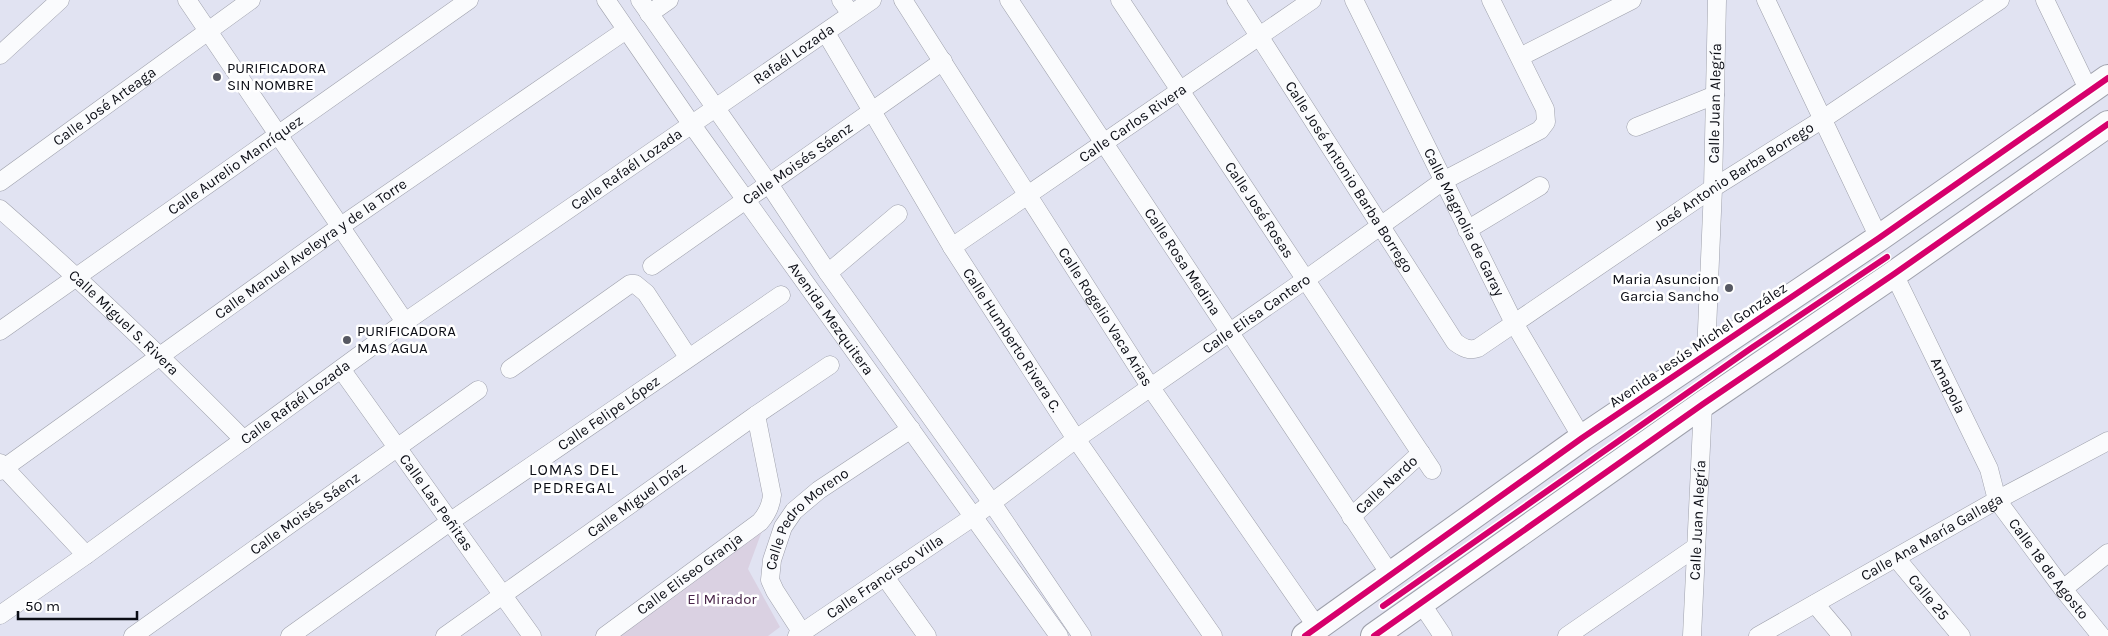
<svg xmlns="http://www.w3.org/2000/svg" width="2108" height="636" viewBox="0 0 2108 636" font-family="Karla,sans-serif">
<style>
.green{fill:#dad1e2}
.lines{fill:none;stroke-linecap:round;stroke-linejoin:round}
.minor-casing{stroke:#9ea0ab;stroke-width:19}
.primary-casing{stroke:#9ea0ab;stroke-width:28}
.minor{stroke:#fafbfd;stroke-width:18}
.primary{stroke:#fafbfd;stroke-width:26}
.cycleway-casing{stroke:#fff;stroke-width:9}
.cycleway{stroke:#d6006c;stroke-width:6}
.poi-dot{fill:#565862;stroke:#fff;stroke-width:2}
.labels{text-anchor:middle;stroke-width:5;stroke-linejoin:round;paint-order:stroke}
.street-label{font-size:15px;fill:#0b0d15;stroke:#fff}
.poi-label{font-size:15px;fill:#0b0d15;stroke:#fff;text-anchor:start}
.park-label{font-size:15px;fill:#4a264b;stroke:#fff}
.neighbourhood-label{font-size:16px;letter-spacing:1px;fill:#0b0d15;stroke:#fff}
</style>
<rect width="100%" height="100%" fill="#e1e3f2"/>
<path class="green" d="M766,520l-18,49 32,58 -12,9h-154z"/>
<g class="lines">
<defs>
<g id="minor">
<path d="M187,0l218,322"/>
<path id="s1" d="M606,0l86,125 367,511"/>
<path d="M640,0l129,184 59,89 164,230 90,133"/>
<path d="M841,0l10,14"/>
<path id="s2" d="M903,0l248,388 166,239"/>
<path id="s3" d="M1009,0l381,574"/>
<path id="s4" d="M1120,0l312,470"/>
<path id="s5" d="M1236,0l219,342c8,6 14,9 23,6l235,-160 110,-69 177,-119"/>
<path id="s6" d="M1354,0l160,323 68,115"/>
<path d="M1766,0l113,238"/>
<path d="M2045,0l44,91"/>
<path d="M649,14l20,-14"/>
<path id="s7" d="M826,33l126,214 124,192 137,197"/>
<path d="M0,55l60,-55"/>
<path d="M1520,57l112,-57"/>
<path d="M1636,127l79,-32"/>
<path id="s8" d="M0,182l251,-182"/>
<path id="s9" d="M0,209c85,74 165,151 244,231"/>
<path d="M1467,230l73,-44"/>
<path id="s10" d="M952,247l360,-247"/>
<path id="s11" d="M652,266l291,-205"/>
<path d="M828,273l70,-59"/>
<path id="s12" d="M1894,274l95,195 8,31 66,89 38,47"/>
<path id="s13" d="M0,331l469,-331"/>
<path id="s14" d="M1706,354l7,-166 4,-188"/>
<path id="s15" d="M341,369l191,267"/>
<path d="M510,369l120,-85h5l11,9 42,64"/>
<path d="M0,463l86,92"/>
<path id="s16" d="M0,471l341,-245 285,-196"/>
<path id="s17" d="M1351,517l70,-64"/>
<path id="s18" d="M1896,558l65,78"/>
<path d="M885,577l42,59"/>
<path d="M2063,589l45,-36"/>
<path d="M1421,603l22,33"/>
<path d="M1815,604l27,32"/>
<path id="s19" d="M0,615l86,-60 319,-233 467,-322"/>
<path id="s20" d="M133,636l345,-246"/>
<path id="s21" d="M290,636l161,-115 330,-226"/>
<path id="s22" d="M445,636l311,-221 74,-50"/>
<path id="s23" d="M605,636l155,-114c7,-8 11,-16 12,-27l-16,-80"/>
<path id="s24" d="M797,636l176,-119 103,-78 229,-159 138,-99 97,-51 6,-8 -1,-13 -54,-109"/>
<path id="s25" d="M804,636l-29,-45 -5,-11 2,-20 11,-33 11,-16 25,-21 92,-61"/>
<path d="M1567,636l129,-89"/>
<path id="s26" d="M1692,636l11,-232"/>
<path id="s27" d="M1758,636l239,-136 111,-59"/>
</g>
<path id="primary" d="M1305,636l277,-198 297,-200 229,-160
M1374,636l329,-232 191,-130 214,-150"/>
</defs>
<use href="#minor" class="minor-casing"/>
<use href="#primary" class="primary-casing"/>
<use href="#minor" class="minor"/>
<use href="#primary" class="primary"/>
<defs>
<path id="cycleway" d="M1383,606l367,-257 137,-92
M1305,636l277,-198 297,-200 229,-160
M1374,636l329,-232 191,-130 214,-150"/>
</defs>
<use href="#cycleway" class="cycleway-casing"/>
<use href="#cycleway" class="cycleway"/>
</g>
<g class="poi-dot">
<circle cx="217" cy="77" r="5"/>
<circle cx="1729" cy="288" r="5"/>
<circle cx="347" cy="340" r="5"/>
</g>
<g class="labels">
<g class="street-label">
<text dy="5" stroke="none"><textPath href="#s19" startOffset="972">Rafaél Lozada</textPath></text>
<text dy="5" stroke="none"><textPath href="#s14" startOffset="251">Calle Juan Alegría</textPath></text>
<text dy="5" stroke="none"><textPath href="#s8" startOffset="129">Calle José Arteaga</textPath></text>
<text dy="5" stroke="none"><textPath href="#s10" startOffset="219">Calle Carlos Rivera</textPath></text>
<text dy="5" stroke="none"><textPath href="#s11" startOffset="178">Calle Moisés Sáenz</textPath></text>
<text dy="5" stroke="none"><textPath href="#s13" startOffset="288">Calle Aurelio Manríquez</textPath></text>
<text dy="5" stroke="none"><textPath href="#s19" startOffset="769">Calle Rafaél Lozada</textPath></text>
<text dy="5" stroke="none"><textPath href="#s5" startOffset="210">Calle José Antonio Barba Borrego</textPath></text>
<text dy="5" stroke="none"><textPath href="#s5" startOffset="739">José Antonio Barba Borrego</textPath></text>
<text dy="5" stroke="none"><textPath href="#s4" startOffset="252">Calle José Rosas</textPath></text>
<text dy="5" stroke="none"><textPath href="#s6" startOffset="248">Calle Magnolia de Garay</textPath></text>
<text dy="5" stroke="none"><textPath href="#s16" startOffset="382">Calle Manuel Aveleyra y de la Torre</textPath></text>
<text dy="5" stroke="none"><textPath href="#s3" startOffset="314">Calle Rosa Medina</textPath></text>
<text dy="5" stroke="none"><textPath href="#s24" startOffset="561">Calle Elisa Cantero</textPath></text>
<text dy="5" stroke="none"><textPath href="#s2" startOffset="376">Calle Rogelio Vaca Arias</textPath></text>
<text dy="5" stroke="none"><textPath href="#s1" startOffset="390">Avenida Mezquitera</textPath></text>
<text dy="5" stroke="none"><textPath href="#s9" startOffset="168">Calle Miguel S. Rivera</textPath></text>
<text dy="5" stroke="none"><textPath href="#s7" startOffset="359">Calle Humberto Rivera C.</textPath></text>
<text transform="translate(1698 345) rotate(-34)" y="5">Avenida Jesús Michel González</text>
<text dy="5" stroke="none"><textPath href="#s12" startOffset="124">Amapola</textPath></text>
<text dy="5" stroke="none"><textPath href="#s19" startOffset="364">Calle Rafaél Lozada</textPath></text>
<text dy="5" stroke="none"><textPath href="#s21" startOffset="389">Calle Felipe López</textPath></text>
<text dy="5" stroke="none"><textPath href="#s17" startOffset="48">Calle Nardo</textPath></text>
<text dy="5" stroke="none"><textPath href="#s22" startOffset="235">Calle Miguel Díaz</textPath></text>
<text dy="5" stroke="none"><textPath href="#s15" startOffset="164">Calle Las Peñitas</textPath></text>
<text dy="5" stroke="none"><textPath href="#s20" startOffset="211">Calle Moisés Sáenz</textPath></text>
<text dy="5" stroke="none"><textPath href="#s26" startOffset="116">Calle Juan Alegría</textPath></text>
<text dy="5" stroke="none"><textPath href="#s25" startOffset="141">Calle Pedro Moreno</textPath></text>
<text dy="5" stroke="none"><textPath href="#s27" startOffset="200">Calle Ana María Gallaga</textPath></text>
<text dy="5" stroke="none"><textPath href="#s12" startOffset="335">Calle 18 de Agosto</textPath></text>
<text dy="5" stroke="none"><textPath href="#s23" startOffset="105">Calle Eliseo Granja</textPath></text>
<text dy="5" stroke="none"><textPath href="#s24" startOffset="106">Calle Francisco Villa</textPath></text>
<text dy="5" stroke="none"><textPath href="#s18" startOffset="51">Calle 25</textPath></text>
</g>
<g class="poi-label">
<text x="227" y="73">PURIFICADORA<tspan x="227" dy="17">SIN NOMBRE</tspan></text>
<text x="1719" y="284" text-anchor="end">Maria Asuncion<tspan x="1719" dy="17">Garcia Sancho</tspan></text>
<text x="357" y="336">PURIFICADORA<tspan x="357" dy="17">MAS AGUA</tspan></text>
</g>
<g class="park-label">
<text x="722" y="604">El Mirador</text>
</g>
<g class="neighbourhood-label">
<text x="574" y="475">LOMAS DEL<tspan x="574" dy="18">PEDREGAL</tspan></text>
</g>
</g>
<path d="M18 611v8h119v-8" fill="none" stroke="#0b0d15" stroke-width="2.5"/>
<text x="25" y="611" font-size="15" fill="#0b0d15" stroke="#ffffff" stroke-width="4" paint-order="stroke">50 m</text>
</svg>
